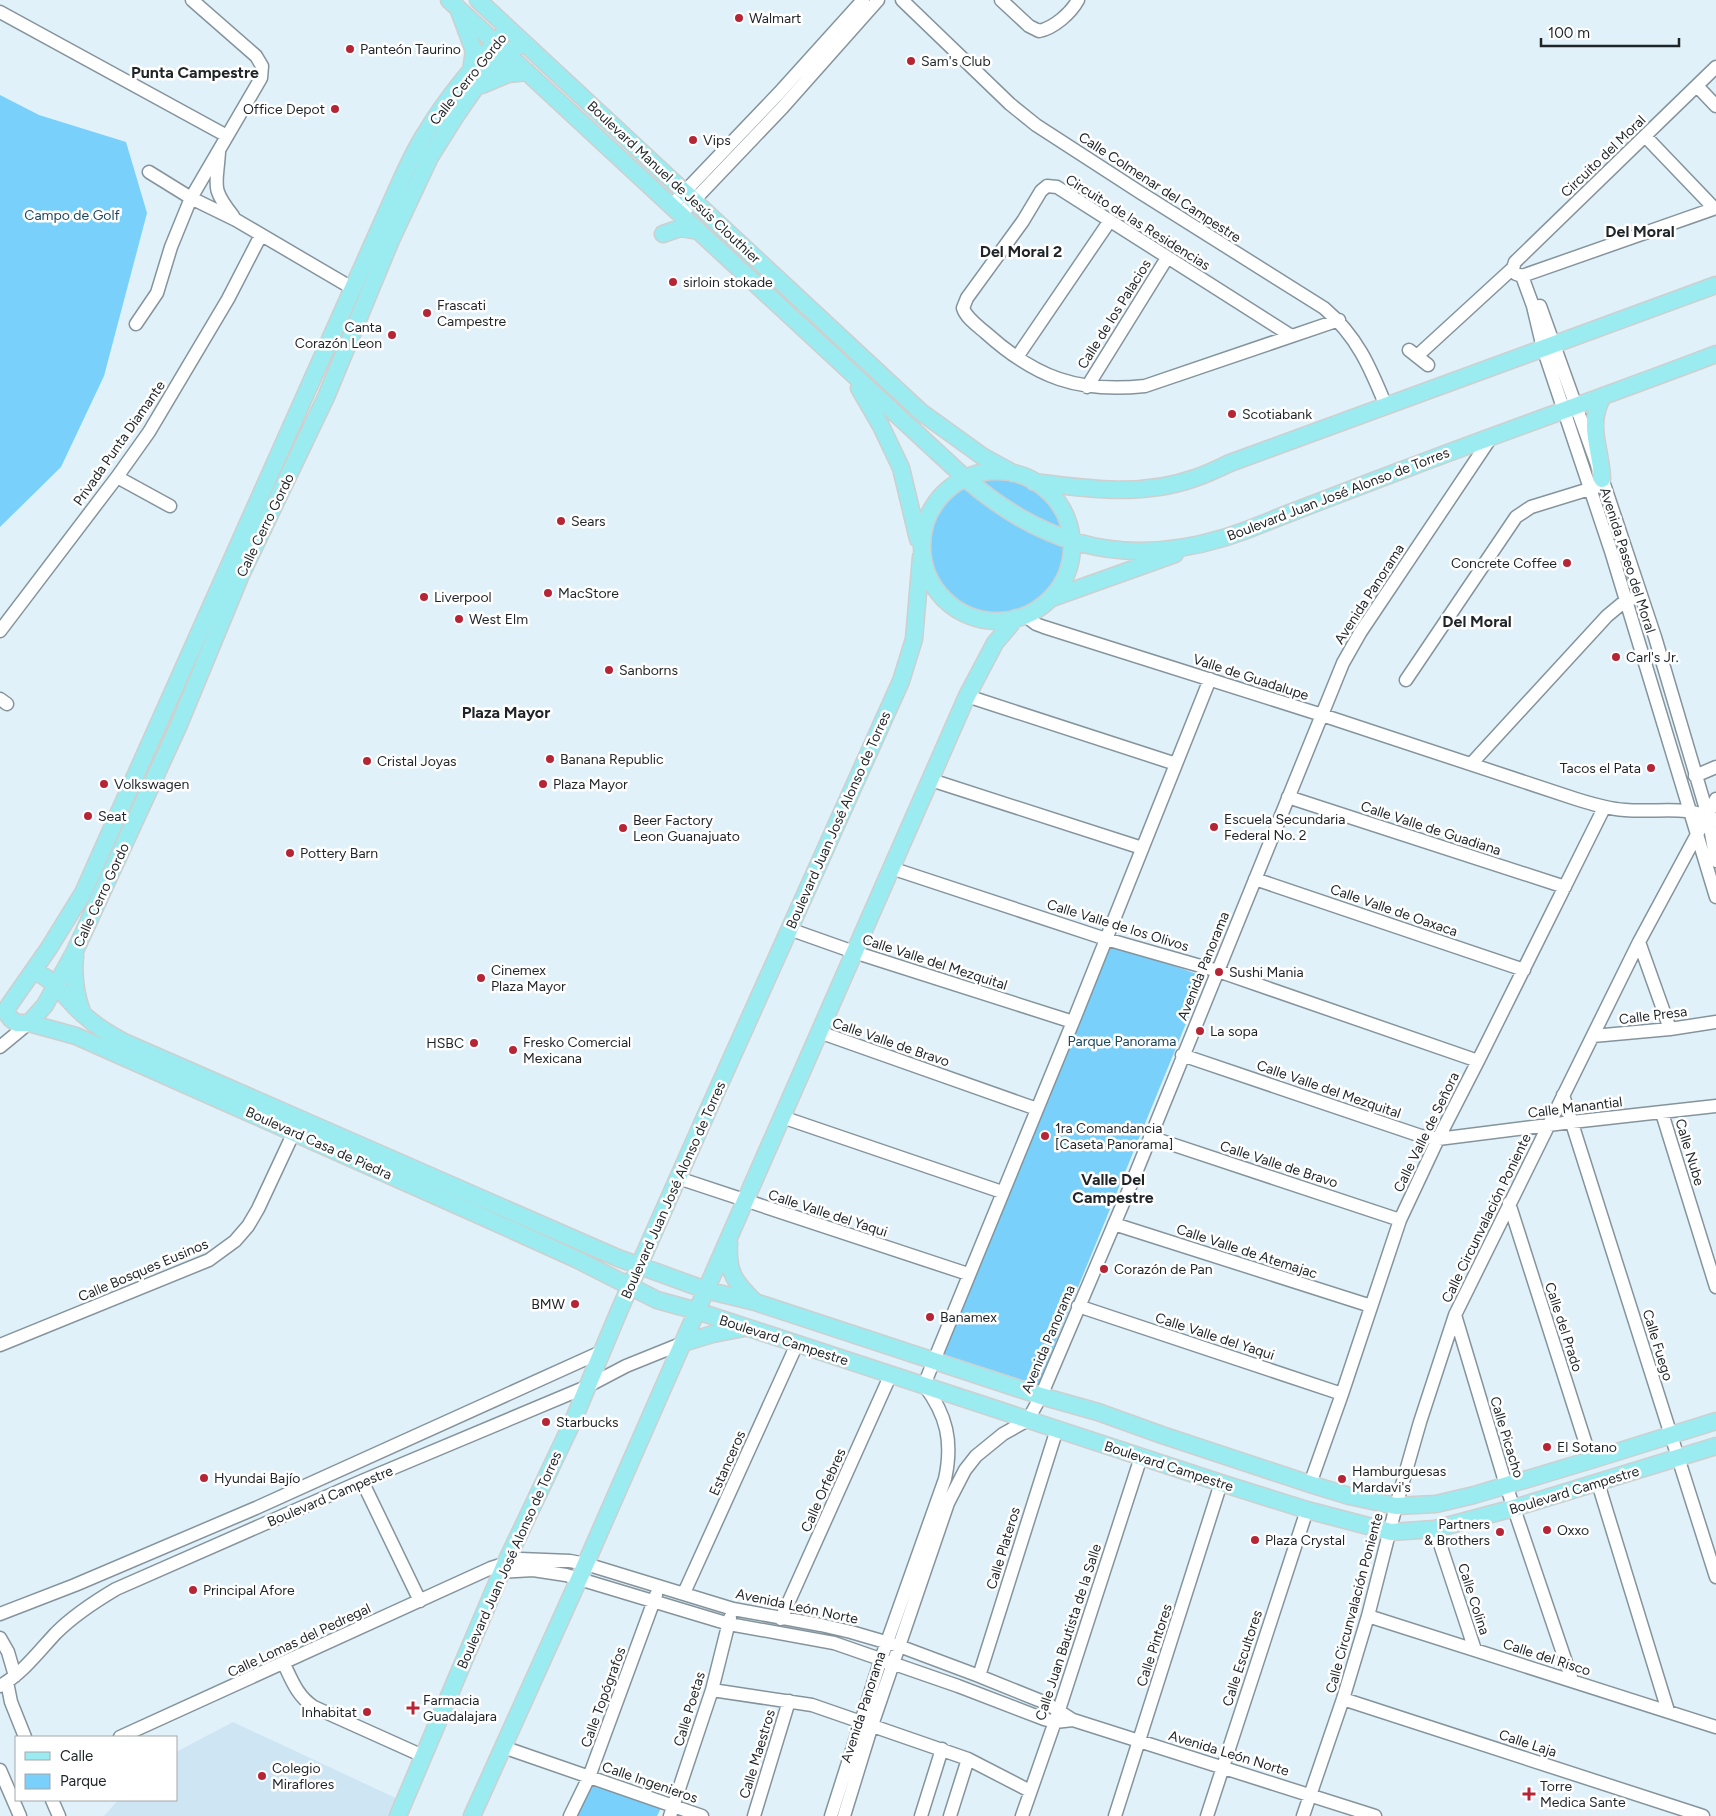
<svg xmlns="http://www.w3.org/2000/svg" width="1716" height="1816" viewBox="0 0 1716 1816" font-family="Figtree,sans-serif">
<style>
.built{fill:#cee6f4}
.green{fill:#79d0fa}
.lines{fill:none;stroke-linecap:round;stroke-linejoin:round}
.minor-casing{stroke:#85949c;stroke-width:15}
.major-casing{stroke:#cecfcf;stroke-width:19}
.minor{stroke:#fff;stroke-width:12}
.major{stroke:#9becf1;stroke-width:16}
.poi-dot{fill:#b62535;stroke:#fff;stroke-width:2}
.labels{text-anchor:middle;stroke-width:5;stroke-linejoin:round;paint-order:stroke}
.poi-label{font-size:14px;fill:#1e2427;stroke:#fff;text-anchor:start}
.street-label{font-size:14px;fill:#1e2427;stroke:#fff}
.park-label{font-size:14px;fill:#1b485d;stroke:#fff}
.quarter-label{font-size:16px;font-weight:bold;fill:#1e2427;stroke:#fff}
</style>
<rect width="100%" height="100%" fill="#e0f1fa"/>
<path class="built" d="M233,1722l165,77 -7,17h-287l14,-16h58v-48z"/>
<path class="green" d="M0,95l39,20 87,27 21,71 -43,163 -43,91 -61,60z
M997,477c26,2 47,12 61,34 3,6 7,13 6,19l-28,-11 -57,-38z
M964,486c32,30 63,45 103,61 1,21 -10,35 -26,48 -7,6 -14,12 -22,15 -12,6 -25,6 -37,3 -14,-4 -27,-11 -37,-21 -26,-32 -20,-87 19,-106z
M1108,942l97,35 -167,408 -99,-32z
M592,1785l69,23 -4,8h-81z"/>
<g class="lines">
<defs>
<path id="minor" d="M902,0l108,104 26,21 105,68 183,115c33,28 46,59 62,98
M1001,0l28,26 10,5c15,-3 32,-18 39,-31
M0,12l227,124
M1697,86l19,20
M1645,136l69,72
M219,152c-2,34 -9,35 14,64
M149,172l42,26 45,22 116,68
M671,206l108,-113 84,-93
M681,214l102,-107 95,-107
M1516,274l6,2 194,-68
M1522,276l11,30 10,42 68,203 105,346
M1540,306l64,178 51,153 53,179 8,45
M136,324l21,-31 14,-46 20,-49 70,-120 1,-12 -6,-10 -64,-56
M1290,335l-233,-148 -10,-1 -6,5 -18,30 -56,77 -4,10c3,10 15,18 23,25 50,45 92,60 159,53l194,-66
M1409,350l19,15
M1417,356l96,-88 2,-6 201,-195
M1017,357l92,-135
M1087,387l80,-129
M117,477l53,29
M1024,615l12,9 8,3 278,88 254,84c16,5 32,10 49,11 33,3 61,-6 91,10
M0,631l117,-154 32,-45 79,-133 33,-64
M1406,680l110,-163 15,-10 65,-20
M967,696l209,68
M0,699l7,5
M1471,764l136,-148 18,-15 7,-2
M1695,776l21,-9
M931,780l211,68
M1288,797l277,90
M891,868l215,71 112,32 260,90
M1255,879l269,91
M789,929l65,23 219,70
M1639,942l31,87
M819,1032l218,77
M1593,1036l77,-7 46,-7
M0,1047l29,-24
M1182,1055l239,81 17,3 134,-17 144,-16
M1563,1095l153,482
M1662,1113l54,174
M782,1117l220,75
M1150,1137l250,83
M678,1178l290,96
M1509,1203l82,257
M1114,1224l257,82
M1078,1306l264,88
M1455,1315l51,170 66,195
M0,1345l209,-85 26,-19 13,-15 10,-17 36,-77
M362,1481l58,120
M1598,1483l70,228
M1310,1484l32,-90 58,-174 38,-81 40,-78 126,-253
M1435,1529l40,121
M494,1569l7,3 32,-2 33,5 163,49 105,19 124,43 86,33 11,3 18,-2
M684,1593l113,-249
M0,1614l75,-29 181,-77 345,-156
M1368,1616l348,111
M781,1619l110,-245
M0,1638l8,14 7,24
M284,1664c8,17 14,33 30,43l109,49
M979,1676l78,-247
M7,1682l4,20 14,35
M0,1686c23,-13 39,-35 56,-53 18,-18 38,-31 60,-44l246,-108 224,-94 40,-21 57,-23
M712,1690l100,15 156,54 62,32
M1343,1699l360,117
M120,1737l371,-169 29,-9 50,2 16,3 147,45 88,16 30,7 48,14 80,30 67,27 27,17 302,96
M503,1747l199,69
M0,1770l20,46
M52,1800l7,16
M570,1816l19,-39 67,-182
M670,1816l42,-126 18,-72
M754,1816l35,-115
M831,1816l50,-157 64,-180c8,-37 2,-64 -21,-94l151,-368 135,-338
M844,1816l28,-91 76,-222 17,-33 11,-14 27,-22 25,-14 13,-24 92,-216 210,-517 17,-30 132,-197
M921,1816l21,-67
M950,1816l18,-57
M1022,1816l37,-106 82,-253
M1115,1816l106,-333
M1207,1816l100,-306
M1303,1816l40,-117 25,-83 28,-110 24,-84 35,-107 184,-373 77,-143"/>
<path id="major" d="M449,0l515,477c49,43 107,74 175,74 27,0 58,-5 84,-13 24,-7 48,-18 72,-27 37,-14 75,-29 113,-43 102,-39 206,-75 308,-114
M478,0l443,412 61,44 31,17
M459,11l15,40 -3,20
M508,29c-30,32 -60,66 -83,105 -9,14 -16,29 -23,44l-319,715 -34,55 -44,63 6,8 6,4h12l47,13 396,176 104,47 81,41 40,11 524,172 86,27 84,22 44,-3 79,-21 202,-62
M482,85l26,-11 19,-2
M663,234l17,-6 18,3
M859,388l22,38 20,42 17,71
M922 546a75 75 0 1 1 150 0a75 75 0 1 1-150 0Z
M1602,479c-1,-32 -16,-53 1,-83
M1034,482c54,7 108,15 161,-4 12,-4 24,-10 35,-15l486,-178
M1052,598l123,-44
M75,956c-2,20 0,37 7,56
M33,972c19,3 36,31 51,43 12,11 25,19 40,27l494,216 88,32 49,12 286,94 57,16 64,23 148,49 39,12 47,10 40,-2 38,-9 117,-35 125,-39
M29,1023l16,-18 30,-54 103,-224 62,-150 86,-180 65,-157 39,-83 27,-43 18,-26 32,-34 16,-12
M729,1243c-2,30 6,39 26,59
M683,1343l30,-9 31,-6
M398,1816l107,-252 68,-143 46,-110 86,-194 196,-436 13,-42 7,-82
M472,1816l107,-237 388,-883 28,-53 21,-25"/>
</defs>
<use href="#minor" class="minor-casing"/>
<use href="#major" class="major-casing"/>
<use href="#minor" class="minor"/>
<use href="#major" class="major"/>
</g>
<g class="poi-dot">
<circle cx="739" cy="18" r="5"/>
<circle cx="350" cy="49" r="5"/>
<circle cx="911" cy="61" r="5"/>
<circle cx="335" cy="109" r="5"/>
<circle cx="693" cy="140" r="5"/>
<circle cx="673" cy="282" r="5"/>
<circle cx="427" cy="313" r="5"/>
<circle cx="392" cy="335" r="5"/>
<circle cx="1232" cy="414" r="5"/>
<circle cx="561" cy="521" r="5"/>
<circle cx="1567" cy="563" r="5"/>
<circle cx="548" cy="593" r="5"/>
<circle cx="424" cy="597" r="5"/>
<circle cx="459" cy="619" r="5"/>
<circle cx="1616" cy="657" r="5"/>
<circle cx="609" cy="670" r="5"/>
<circle cx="550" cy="759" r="5"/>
<circle cx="367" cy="761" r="5"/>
<circle cx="1651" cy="768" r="5"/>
<circle cx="104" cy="784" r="5"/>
<circle cx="543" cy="784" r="5"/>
<circle cx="88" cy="816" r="5"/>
<circle cx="1214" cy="827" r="5"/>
<circle cx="623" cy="828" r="5"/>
<circle cx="290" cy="853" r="5"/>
<circle cx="1219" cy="972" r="5"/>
<circle cx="481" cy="978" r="5"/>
<circle cx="1200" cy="1031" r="5"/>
<circle cx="474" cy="1043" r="5"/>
<circle cx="513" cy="1050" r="5"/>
<circle cx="1045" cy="1136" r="5"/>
<circle cx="1104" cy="1269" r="5"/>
<circle cx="575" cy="1304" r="5"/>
<circle cx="930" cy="1317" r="5"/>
<circle cx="546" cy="1422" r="5"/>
<circle cx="1547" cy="1447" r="5"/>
<circle cx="204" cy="1478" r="5"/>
<circle cx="1342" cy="1479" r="5"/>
<circle cx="1547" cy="1530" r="5"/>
<circle cx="1500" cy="1532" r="5"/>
<circle cx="1255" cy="1540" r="5"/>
<circle cx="193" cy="1590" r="5"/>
<path d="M410.5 1700.5h5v5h5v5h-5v5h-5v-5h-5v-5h5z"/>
<circle cx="367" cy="1712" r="5"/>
<circle cx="262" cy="1776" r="5"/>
<path d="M1526.5 1786.5h5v5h5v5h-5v5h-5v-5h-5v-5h5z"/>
</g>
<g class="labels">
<g class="poi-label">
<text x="749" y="23">Walmart</text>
<text x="360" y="54">Panteón Taurino</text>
<text x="921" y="66">Sam's Club</text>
<text x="325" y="114" text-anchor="end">Office Depot</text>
<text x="703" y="145">Vips</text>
<text x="683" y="287">sirloin stokade</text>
<text x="437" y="310">Frascati<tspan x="437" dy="16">Campestre</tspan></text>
<text x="382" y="332" text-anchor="end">Canta<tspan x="382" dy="16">Corazón Leon</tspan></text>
<text x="1242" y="419">Scotiabank</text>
<text x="571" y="526">Sears</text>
<text x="1557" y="568" text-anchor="end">Concrete Coffee</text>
<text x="558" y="598">MacStore</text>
<text x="434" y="602">Liverpool</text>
<text x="469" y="624">West Elm</text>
<text x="1626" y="662">Carl's Jr.</text>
<text x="619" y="675">Sanborns</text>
<text x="560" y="764">Banana Republic</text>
<text x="377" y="766">Cristal Joyas</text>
<text x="1641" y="773" text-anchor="end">Tacos el Pata</text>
<text x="114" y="789">Volkswagen</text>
<text x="553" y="789">Plaza Mayor</text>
<text x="98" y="821">Seat</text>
<text x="1224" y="824">Escuela Secundaria<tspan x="1224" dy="16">Federal No. 2</tspan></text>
<text x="633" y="825">Beer Factory<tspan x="633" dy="16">Leon Guanajuato</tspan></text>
<text x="300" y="858">Pottery Barn</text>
<text x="491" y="975">Cinemex<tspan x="491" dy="16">Plaza Mayor</tspan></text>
<text x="1229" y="977">Sushi Mania</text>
<text x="1210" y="1036">La sopa</text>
<text x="523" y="1047">Fresko Comercial<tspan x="523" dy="16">Mexicana</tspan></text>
<text x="464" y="1048" text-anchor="end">HSBC</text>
<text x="1055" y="1133">1ra Comandancia<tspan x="1055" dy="16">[Caseta Panorama]</tspan></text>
<text x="1114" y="1274">Corazón de Pan</text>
<text x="565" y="1309" text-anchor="end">BMW</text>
<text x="940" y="1322">Banamex</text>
<text x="556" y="1427">Starbucks</text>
<text x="1557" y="1452">El Sotano</text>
<text x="1352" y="1476">Hamburguesas<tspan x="1352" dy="16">Mardavi's</tspan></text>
<text x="214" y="1483">Hyundai Bajío</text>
<text x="1490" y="1529" text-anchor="end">Partners<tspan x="1490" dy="16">&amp; Brothers</tspan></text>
<text x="1557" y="1535">Oxxo</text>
<text x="1265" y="1545">Plaza Crystal</text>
<text x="203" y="1595">Principal Afore</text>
<text x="423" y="1705">Farmacia<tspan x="423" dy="16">Guadalajara</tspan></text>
<text x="357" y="1717" text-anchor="end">Inhabitat</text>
<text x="272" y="1773">Colegio<tspan x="272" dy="16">Miraflores</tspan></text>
<text x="1540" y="1791">Torre<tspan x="1540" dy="16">Medica Sante</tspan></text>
</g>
<g class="street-label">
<text transform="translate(468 79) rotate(-51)" y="5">Calle Cerro Gordo</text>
<text transform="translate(1603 156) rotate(-44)" y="5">Circuito del Moral</text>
<text transform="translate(674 182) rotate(43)" y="5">Boulevard Manuel de Jesús Clouthier</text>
<text transform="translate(1160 187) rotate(33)" y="5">Calle Colmenar del Campestre</text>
<text transform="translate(1138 222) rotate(32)" y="5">Circuito de las Residencias</text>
<text transform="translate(1114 314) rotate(-58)" y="5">Calle de los Palacios</text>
<text transform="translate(119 443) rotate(-55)" y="5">Privada Punta Diamante</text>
<text transform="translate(1338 494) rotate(-21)" y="5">Boulevard Juan José Alonso de Torres</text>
<text transform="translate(265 525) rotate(-64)" y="5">Calle Cerro Gordo</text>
<text transform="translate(1628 560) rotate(72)" y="5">Avenida Paseo del Moral</text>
<text transform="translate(1369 594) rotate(-57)" y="5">Avenida Panorama</text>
<text transform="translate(1251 677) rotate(18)" y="5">Valle de Guadalupe</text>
<text transform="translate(838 820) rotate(-66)" y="5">Boulevard Juan José Alonso de Torres</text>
<text transform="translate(1431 828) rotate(18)" y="5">Calle Valle de Guadiana</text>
<text transform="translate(101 895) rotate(-65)" y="5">Calle Cerro Gordo</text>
<text transform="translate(1394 910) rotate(19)" y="5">Calle Valle de Oaxaca</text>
<text transform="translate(1118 925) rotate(17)" y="5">Calle Valle de los Olivos</text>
<text transform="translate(935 962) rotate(18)" y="5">Calle Valle del Mezquital</text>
<text transform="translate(1203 966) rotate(-68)" y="5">Avenida Panorama</text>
<text transform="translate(1653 1015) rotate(-7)" y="5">Calle Presa</text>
<text transform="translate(891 1042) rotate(19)" y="5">Calle Valle de Bravo</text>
<text transform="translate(1329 1089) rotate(19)" y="5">Calle Valle del Mezquital</text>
<text transform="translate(1575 1107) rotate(-7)" y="5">Calle Manantial</text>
<text transform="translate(1426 1132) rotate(-64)" y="5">Calle Valle de Señora</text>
<text transform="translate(319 1143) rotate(24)" y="5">Boulevard Casa de Piedra</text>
<text transform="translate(1690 1152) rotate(73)" y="5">Calle Nube</text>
<text transform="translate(1279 1164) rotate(18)" y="5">Calle Valle de Bravo</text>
<text transform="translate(673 1190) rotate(-66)" y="5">Boulevard Juan José Alonso de Torres</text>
<text transform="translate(828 1213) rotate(18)" y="5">Calle Valle del Yaqui</text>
<text transform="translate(1486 1218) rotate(-64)" y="5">Calle Circunvalación Poniente</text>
<text transform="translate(1247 1251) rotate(18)" y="5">Calle Valle de Atemajac</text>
<text transform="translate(143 1270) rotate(-23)" y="5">Calle Bosques Eusinos</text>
<text transform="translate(1564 1327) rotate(72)" y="5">Calle del Prado</text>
<text transform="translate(1215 1336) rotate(18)" y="5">Calle Valle del Yaqui</text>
<text transform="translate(1048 1339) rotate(-67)" y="5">Avenida Panorama</text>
<text transform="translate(784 1340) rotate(18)" y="5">Boulevard Campestre</text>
<text transform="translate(1658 1345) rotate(73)" y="5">Calle Fuego</text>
<text transform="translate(1507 1437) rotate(73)" y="5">Calle Picacho</text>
<text transform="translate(727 1463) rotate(-66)" y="5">Estanceros</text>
<text transform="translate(1169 1466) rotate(18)" y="5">Boulevard Campestre</text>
<text transform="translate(823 1490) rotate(-66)" y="5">Calle Orfebres</text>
<text transform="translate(1574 1490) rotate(-17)" y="5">Boulevard Campestre</text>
<text transform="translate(330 1496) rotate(-23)" y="5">Boulevard Campestre</text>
<text transform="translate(1003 1548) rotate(-73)" y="5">Calle Plateros</text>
<text transform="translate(509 1560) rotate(-66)" y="5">Boulevard Juan José Alonso de Torres</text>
<text transform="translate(1474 1599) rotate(72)" y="5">Calle Colina</text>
<text transform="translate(1354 1603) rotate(-75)" y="5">Calle Circunvalación Poniente</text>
<text transform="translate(797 1606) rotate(12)" y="5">Avenida León Norte</text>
<text transform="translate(1068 1632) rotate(-72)" y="5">Calle Juan Bautista de la Salle</text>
<text transform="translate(299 1640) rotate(-25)" y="5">Calle Lomas del Pedregal</text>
<text transform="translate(1154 1645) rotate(-72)" y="5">Calle Pintores</text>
<text transform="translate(1547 1657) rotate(18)" y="5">Calle del Risco</text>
<text transform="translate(1242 1658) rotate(-72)" y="5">Calle Escultores</text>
<text transform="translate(603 1697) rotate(-70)" y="5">Calle Topógrafos</text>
<text transform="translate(863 1707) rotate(-72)" y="5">Avenida Panorama</text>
<text transform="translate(689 1709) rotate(-73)" y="5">Calle Poetas</text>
<text transform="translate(1528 1743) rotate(18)" y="5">Calle Laja</text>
<text transform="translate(1229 1753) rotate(17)" y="5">Avenida León Norte</text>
<text transform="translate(757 1754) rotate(-73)" y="5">Calle Maestros</text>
<text transform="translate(650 1782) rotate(19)" y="5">Calle Ingenieros</text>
</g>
<g class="park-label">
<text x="72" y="220">Campo de Golf</text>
<text x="1122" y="1046">Parque Panorama</text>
</g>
<g class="quarter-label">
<text x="195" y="78">Punta Campestre</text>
<text x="1640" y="237">Del Moral</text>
<text x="1021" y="257">Del Moral 2</text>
<text x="1477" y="627">Del Moral</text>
<text x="506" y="718">Plaza Mayor</text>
<text x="1113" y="1185">Valle Del<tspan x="1113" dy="18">Campestre</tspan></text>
</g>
</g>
<rect x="15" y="1736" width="162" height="65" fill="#ffffff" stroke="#a5a7a9"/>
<rect x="25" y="1752" width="25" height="8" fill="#9becf1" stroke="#a5a7a9"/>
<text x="60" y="1761" font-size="15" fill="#1e2427">Calle</text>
<rect x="25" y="1774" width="25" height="15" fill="#79d0fa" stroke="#a5a7a9"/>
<text x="60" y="1786" font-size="15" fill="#1e2427">Parque</text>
<path d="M1541 38v8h138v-8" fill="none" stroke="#1e2427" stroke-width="2.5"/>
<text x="1548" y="38" font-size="15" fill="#1e2427" stroke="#ffffff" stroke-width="4" paint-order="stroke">100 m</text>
</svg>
